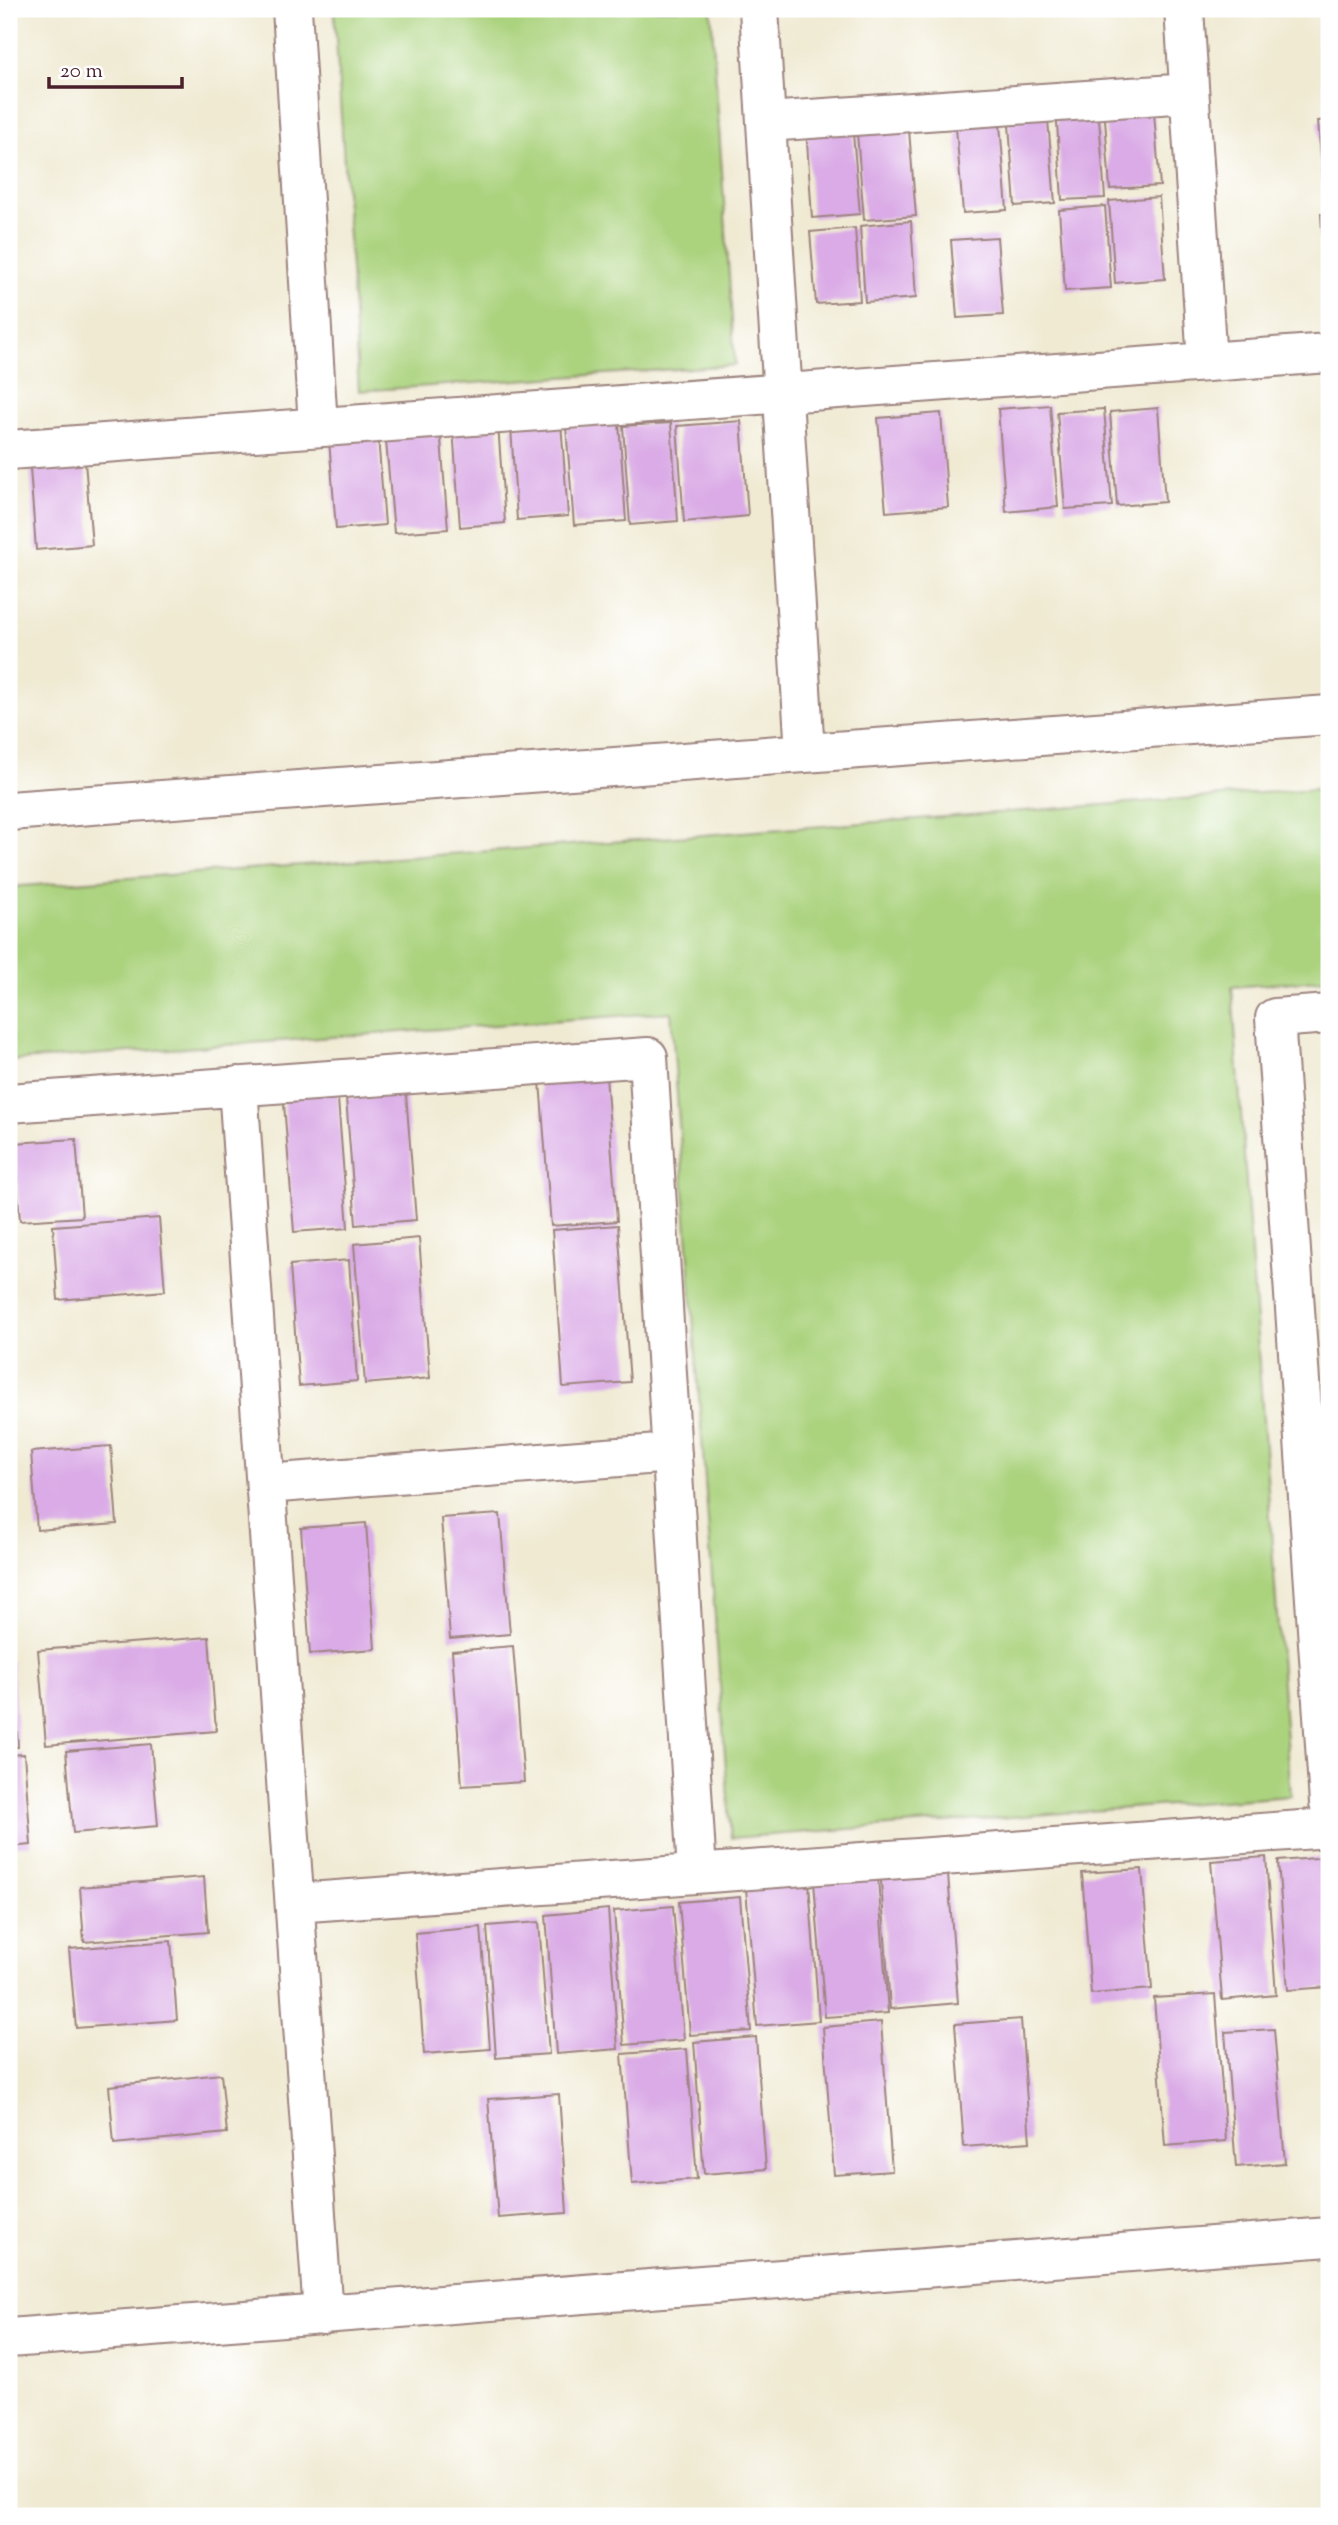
<svg xmlns="http://www.w3.org/2000/svg" width="1338" height="2525" viewBox="0 0 1338 2525" font-family="'Sorts Mill Goudy',serif">
<style>
.green{fill:#abd37e;stroke:#7a7954;stroke-width:2}
.building{fill:#daabe6}
.lines{fill:none;stroke-linecap:round;stroke-linejoin:round}
.minor-casing{stroke:#9d847f;stroke-width:42}
.minor{stroke:#fff;stroke-width:38}
</style>
<rect width="100%" height="100%" fill="#fff"/>
<filter id="ink" filterUnits="userSpaceOnUse"><feTurbulence type="fractalNoise" baseFrequency=".0143" numOctaves="2"/><feDisplacementMap in="SourceGraphic" scale="14" xChannelSelector="R" yChannelSelector="G"/><feConvolveMatrix kernelMatrix="1 2 1 2 8 2 1 2 1" color-interpolation-filters="sRGB"/></filter>
<filter id="wash" filterUnits="userSpaceOnUse"><feTurbulence type="fractalNoise" baseFrequency=".00686" numOctaves="4" result="noise"/><feDisplacementMap in="SourceGraphic" scale="28" xChannelSelector="R" yChannelSelector="G"/><feGaussianBlur stdDeviation="1.57" result="paint"/><feColorMatrix in="noise" values="0 0 0 0 0 0 0 0 0 0 0 0 0 0 0 0 0 1.4 0 .05"/><feComposite in="paint" operator="in"/></filter>
<g filter="url(#wash)">
<rect width="100%" height="100%" fill="#f0ead3"/>
<path class="green" d="M334,9h377l24,356 -376,26z
M1329,788v191l-97,8 58,809 -559,42 -60,-826 -662,49v-174z"/>
<g id="blocks">
<path class="building" d="M950,9h48v3l-47,3z
M1153,101l7,85 -50,3 -6,-84z
M1098,105l7,93 -43,2 -6,-92z
M1047,108l8,95 -40,3 -7,-95z
M999,112l8,98 -44,3 -8,-98z
M908,118l8,98 -52,4 -8,-99z
M1329,120v89h-4l-7,-88z
M852,122l8,92 -48,4 -6,-92z
M1159,197l6,82 -50,4 -6,-82z
M1105,206l6,82 -46,3 -6,-81z
M1321,214h8v82h-3z
M911,221l5,77 -51,4 -5,-76z
M855,228l5,73 -44,3 -6,-72z
M997,237l6,78 -46,3 -6,-78z
M1050,405l8,102 -52,5 -8,-103z
M1158,408l7,94 -48,4 -7,-94z
M1104,409l8,97 -47,3 -8,-97z
M941,413l7,94 -62,5 -8,-94z
M741,421l7,95 -64,6 -7,-96z
M561,422l7,94 -51,4 -6,-93z
M619,423l7,98 -52,4 -8,-98z
M671,423l7,98 -48,4 -7,-99z
M498,424l7,99 -45,4 -7,-99z
M440,426l8,103 -54,4 -9,-103z
M378,436l7,89 -49,4 -7,-89z
M84,450l8,95 -56,5 -7,-96z
M605,1063l12,158 -66,5 -12,-158z
M337,1086l11,142 -54,4 -11,-141z
M406,1094l10,126 -60,5 -10,-127z
M76,1139l6,78 -62,4 -6,-78z
M159,1218l6,73 -107,9 -5,-74z
M618,1225l12,157 -67,5 -11,-157z
M419,1238l11,140 -65,6 -11,-140z
M349,1260l8,121 -58,5 -9,-121z
M111,1446l6,78 -80,6 -6,-78z
M500,1514l10,120 -60,5 -9,-121z
M366,1523l9,126 -65,5 -9,-126z
M209,1637l7,94 -170,14 -8,-95z
M513,1646l11,136 -62,4 -10,-135z
M9,1661h3l6,86 -9,1z
M151,1744l7,82 -85,7 -7,-82z
M24,1754l7,91 -22,2v-92z
M1266,1857l10,138 -54,5 -11,-139z
M1329,1857v130l-41,3 -10,-129z
M947,1862l11,141 -68,6 -10,-142z
M877,1865l11,148 -63,4 -12,-147z
M1142,1869l10,120 -61,5 -9,-121z
M204,1877l4,55 -124,10 -4,-55z
M809,1883l10,138 -62,5 -11,-138z
M740,1897l11,134 -61,4 -11,-133z
M673,1906l11,134 -60,5 -10,-134z
M608,1909l10,140 -62,5 -10,-139z
M539,1922l10,132 -53,4 -9,-132z
M481,1927l9,122 -66,5 -9,-121z
M171,1941l6,79 -101,8 -7,-79z
M1215,1994l11,147 -61,5 -11,-148z
M1021,2019l9,123 -66,5 -9,-123z
M881,2022l11,149 -58,4 -11,-148z
M1274,2029l11,134 -49,4 -11,-135z
M756,2037l10,132 -62,5 -10,-132z
M687,2049l10,130 -65,5 -10,-130z
M221,2074l6,59 -113,11 -5,-58z
M559,2094l8,119 -69,5 -10,-119z"/>
</g>
</g>
<g filter="url(#ink)">
<use href="#blocks" fill-opacity="0" stroke="#9d847f" stroke-width="2"/>
<g class="lines">
<defs>
<path id="minor" d="M292,9l26,417
M759,9l46,744
M1184,9l23,353
M766,122l423,-29
M9,450l1320,-97
M9,811l1320,-96
M1329,1014l-54,4 54,785
M238,1086l85,1229
M9,1103l639,-46 49,816
M266,1484l406,-31
M295,1903l1034,-75
M9,2338l1320,-101"/>
</defs>
<use href="#minor" class="minor-casing"/>
<use href="#minor" class="minor"/>
</g>
</g>
<rect width="1338" height="2525" fill="none" stroke="#fff" stroke-width="35"/>
<path d="M49 77v10h133v-10" fill="none" stroke="#4a1f2b" stroke-width="3.5"/>
<text x="60" y="77" font-size="21" fill="#4a1f2b" stroke="#ffffff" stroke-width="5" paint-order="stroke">20 m</text>
</svg>
